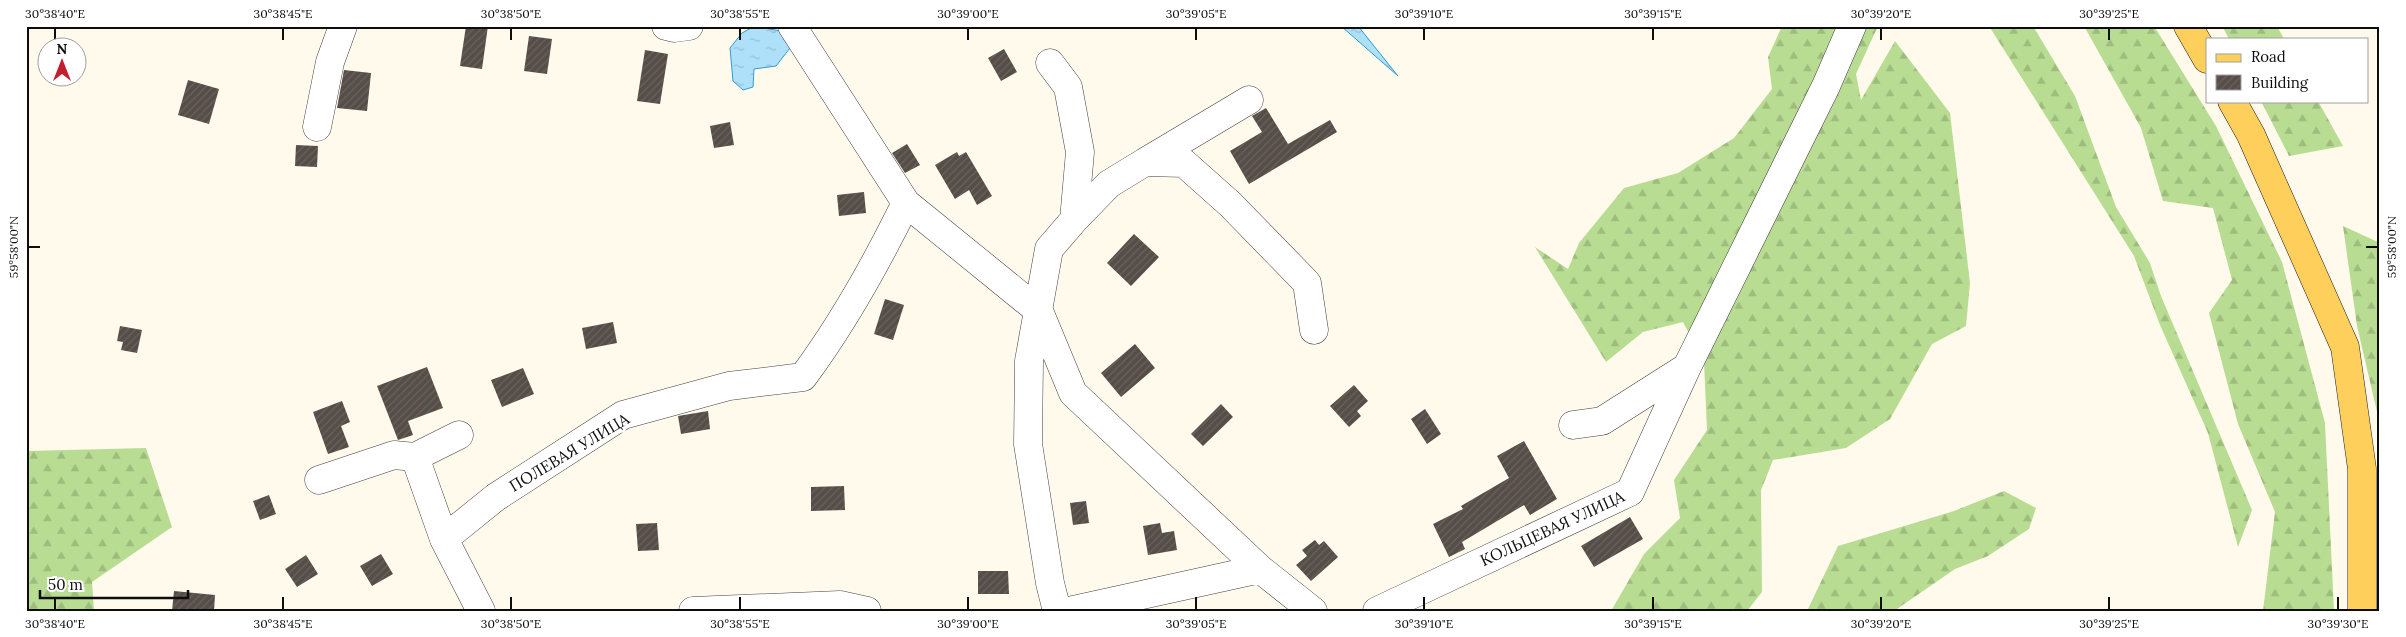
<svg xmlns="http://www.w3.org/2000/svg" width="2406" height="637" viewBox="0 0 2406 637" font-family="Lora,serif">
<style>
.forest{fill:url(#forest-firs)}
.water{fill:url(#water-ripples);stroke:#319bd4}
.building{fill:url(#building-hatch)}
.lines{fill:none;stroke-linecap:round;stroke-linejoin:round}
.minor-casing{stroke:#404040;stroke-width:29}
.major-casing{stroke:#1e1e1e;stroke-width:29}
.minor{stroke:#fff;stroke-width:28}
.major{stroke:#ffcf5c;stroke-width:28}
.ticks{fill:none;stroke:#0d0d0d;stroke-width:2}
.labels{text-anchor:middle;stroke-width:5;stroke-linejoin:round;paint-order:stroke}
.street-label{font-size:16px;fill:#0d0d0d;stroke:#fff}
.neatline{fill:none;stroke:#0d0d0d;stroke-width:2}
.ticks-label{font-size:12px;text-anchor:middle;fill:#0d0d0d}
</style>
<defs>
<pattern id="forest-firs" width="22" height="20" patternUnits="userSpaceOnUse" patternTransform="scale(1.25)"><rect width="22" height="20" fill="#b8dd92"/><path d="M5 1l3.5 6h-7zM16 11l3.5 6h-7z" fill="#9dbc7d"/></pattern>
<pattern id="water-ripples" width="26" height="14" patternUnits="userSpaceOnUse" patternTransform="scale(1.25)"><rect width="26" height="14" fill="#aee1f9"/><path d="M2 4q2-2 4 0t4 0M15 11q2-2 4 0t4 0" fill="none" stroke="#94c0d4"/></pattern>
<pattern id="building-hatch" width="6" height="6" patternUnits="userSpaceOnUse" patternTransform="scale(1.25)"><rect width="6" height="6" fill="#564d48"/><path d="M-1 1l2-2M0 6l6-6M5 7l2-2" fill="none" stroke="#69625e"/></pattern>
</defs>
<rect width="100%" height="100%" fill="#fffaec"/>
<path class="forest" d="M1782,26h96l-22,48 5,26 34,-59 55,72 20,170 -4,43 -34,18 -42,75 -44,29 -73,12 -12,30 1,102 -15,19h-136l33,-57 36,-36 -6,-38 33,-50 -3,-68 -21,-40 -40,10 -37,30 -71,-115 33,22 11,-26 45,-55 54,-15 56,-35 38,-49 -4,-32z
M1989,26h44l42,70 41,111 34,56 11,33 91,214 -14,37 -30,-114 -48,-108 -26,-69z
M2084,26h70l62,100 66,136 43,161 9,188h-71l12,-99 -37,-88 -29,-111 23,-33 -19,-72 -50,-7 -22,-73z
M2222,26h55l7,13h-55z
M2261,101h57l25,45 -54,10z
M2343,226l37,17v223l-2,-50 -21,-90z
M146,448l26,79 -80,55 2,29h-68v-160z
M2004,491l32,17 -7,21 -41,27 -33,13 -61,42h-87l31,-65 116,-35z"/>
<path class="water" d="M755,26l25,5 10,17 -14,18 -22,3 -1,18 -10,3 -10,-9 -3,-33 12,-15z
M1341,26h17l40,50z"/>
<path class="building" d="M466,26h22l-6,43 -22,-3z
M529,36l23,3 -5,35 -23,-3z
M1004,49l13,23 -16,9 -13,-23z
M645,50l23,4 -8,50 -23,-3z
M344,70l27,3 -4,38 -30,-3z
M188,80l31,9 -10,35 -31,-9z
M1266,108l22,36 42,-24 7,12 -88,52 -19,-33 32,-19 -10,-16z
M730,122l4,23 -20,3 -4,-22z
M907,144l13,21 -15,8 -13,-20z
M296,145l22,1 -1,21 -22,-1z
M957,152l2,4 7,-4 26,44 -15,9 -8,-15 -14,9 -20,-34z
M864,192l2,21 -27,3 -2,-21z
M1134,234l25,23 -28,29 -24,-23z
M885,299l19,6 -11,35 -19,-6z
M613,322l4,21 -31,6 -4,-21z
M120,326l22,4 -5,23 -16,-3 2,-8 -6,-1z
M1135,344l20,24 -34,29 -20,-24z
M427,367l16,41 -35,13 5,14 -15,5 -21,-54z
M523,368l11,26 -32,13 -11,-27z
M1354,385l14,16 -11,10 4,5 -12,11 -19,-21z
M342,401l8,21 -9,4 8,21 -21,7 -15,-42z
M1221,404l12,13 -30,29 -12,-12z
M1425,409l16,25 -14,10 -16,-25z
M708,411l2,18 -29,5 -3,-18z
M1524,441l33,58 -27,16 -6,-10 -62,37 3,7 -16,8 -16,-33 30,-15 -2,-3 48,-28 -12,-22z
M844,486l1,24 -34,1v-24z
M269,495l7,19 -16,6 -7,-19z
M1086,501l3,22 -16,2 -3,-22z
M1630,517l13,22 -49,28 -13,-21z
M657,523l2,27 -21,1 -2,-27z
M1160,523l2,10 12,-2 3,19 -29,5 -5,-29z
M1315,540l4,5 5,-4 14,16 -27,24 -15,-16 11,-9 -5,-6z
M381,554l12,20 -21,12 -12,-20z
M306,555l12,19 -21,13 -12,-18z
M978,571h30l1,23h-31z
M174,591l41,4 -1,16h-42z"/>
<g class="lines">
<defs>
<path id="minor" d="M666,26l8,2 15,-2
M792,26l114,177 133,108 34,82 187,176
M1050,63l18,24 12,65 -6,68 -25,29 -20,112 -1,83 22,139 7,28
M317,127l13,-65 13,-36
M1145,162l104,-62
M1074,220l35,-36 36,-22 39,1 46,41 77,79 7,47
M1573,425l29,-4 85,-54
M415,457l29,82 37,72
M319,480l75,-25 21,2 44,-22
M444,539l52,-42 127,-82 106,-29 74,-9c41,-55 73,-113 103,-174
M693,611l147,-6 27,6
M1069,611l191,-42 53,42
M1377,611l253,-119 57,-125 139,-281 26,-60"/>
<path id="major" d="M2188,26l19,33
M2232,101l19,34 94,212 17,122v142"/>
</defs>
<use href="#minor" class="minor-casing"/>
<use href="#major" class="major-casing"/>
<use href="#minor" class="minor"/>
<use href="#major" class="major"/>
</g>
<path class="ticks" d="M55,28v12M283,28v12M511,28v12M740,28v12M968,28v12M1196,28v12M1424,28v12M1653,28v12M1881,28v12M2109,28v12M28,247h12M2366,247h12M55,597v13M283,597v13M511,597v13M740,597v13M968,597v13M1196,597v13M1424,597v13M1653,597v13M1881,597v13M2109,597v13M2338,597v13"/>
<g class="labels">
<g class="street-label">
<text transform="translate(569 452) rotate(-31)" y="6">ПОЛЕВАЯ УЛИЦА</text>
<text transform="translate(1552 528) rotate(-25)" y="6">КОЛЬЦЕВАЯ УЛИЦА</text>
</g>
</g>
<rect width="2406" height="637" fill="none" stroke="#ffffff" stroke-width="55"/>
<rect x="2206" y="38" width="162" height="65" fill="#ffffff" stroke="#9e9e9e"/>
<rect x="2216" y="54" width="25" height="8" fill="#ffcf5c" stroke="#9e9e9e"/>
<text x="2251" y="62" font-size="15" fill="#0d0d0d">Road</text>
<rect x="2216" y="75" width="25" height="15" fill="url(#building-hatch)" stroke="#9e9e9e"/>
<text x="2251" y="88" font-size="15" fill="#0d0d0d">Building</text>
<g transform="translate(62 62)"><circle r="24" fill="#ffffff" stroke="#9e9e9e"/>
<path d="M0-4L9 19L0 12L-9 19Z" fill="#c31e2e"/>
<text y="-8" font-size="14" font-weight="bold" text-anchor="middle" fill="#0d0d0d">N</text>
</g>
<path d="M40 590v8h148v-8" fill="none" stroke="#0d0d0d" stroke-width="2.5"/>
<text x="48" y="590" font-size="15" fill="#0d0d0d" stroke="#ffffff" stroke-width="4" paint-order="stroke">50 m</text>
<rect x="28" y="28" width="2350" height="582" class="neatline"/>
<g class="ticks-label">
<text x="55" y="18">30°38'40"E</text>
<text x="283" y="18">30°38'45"E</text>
<text x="511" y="18">30°38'50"E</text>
<text x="740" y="18">30°38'55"E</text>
<text x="968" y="18">30°39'00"E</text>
<text x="1196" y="18">30°39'05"E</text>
<text x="1424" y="18">30°39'10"E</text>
<text x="1653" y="18">30°39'15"E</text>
<text x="1881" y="18">30°39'20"E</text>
<text x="2109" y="18">30°39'25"E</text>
<text transform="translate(14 247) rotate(-90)" y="4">59°58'00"N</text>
<text transform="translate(2392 247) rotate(-90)" y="4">59°58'00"N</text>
<text x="55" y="628">30°38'40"E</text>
<text x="283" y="628">30°38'45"E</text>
<text x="511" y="628">30°38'50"E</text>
<text x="740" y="628">30°38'55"E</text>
<text x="968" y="628">30°39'00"E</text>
<text x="1196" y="628">30°39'05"E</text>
<text x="1424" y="628">30°39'10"E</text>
<text x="1653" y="628">30°39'15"E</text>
<text x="1881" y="628">30°39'20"E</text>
<text x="2109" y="628">30°39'25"E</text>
<text x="2338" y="628">30°39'30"E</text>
</g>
</svg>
